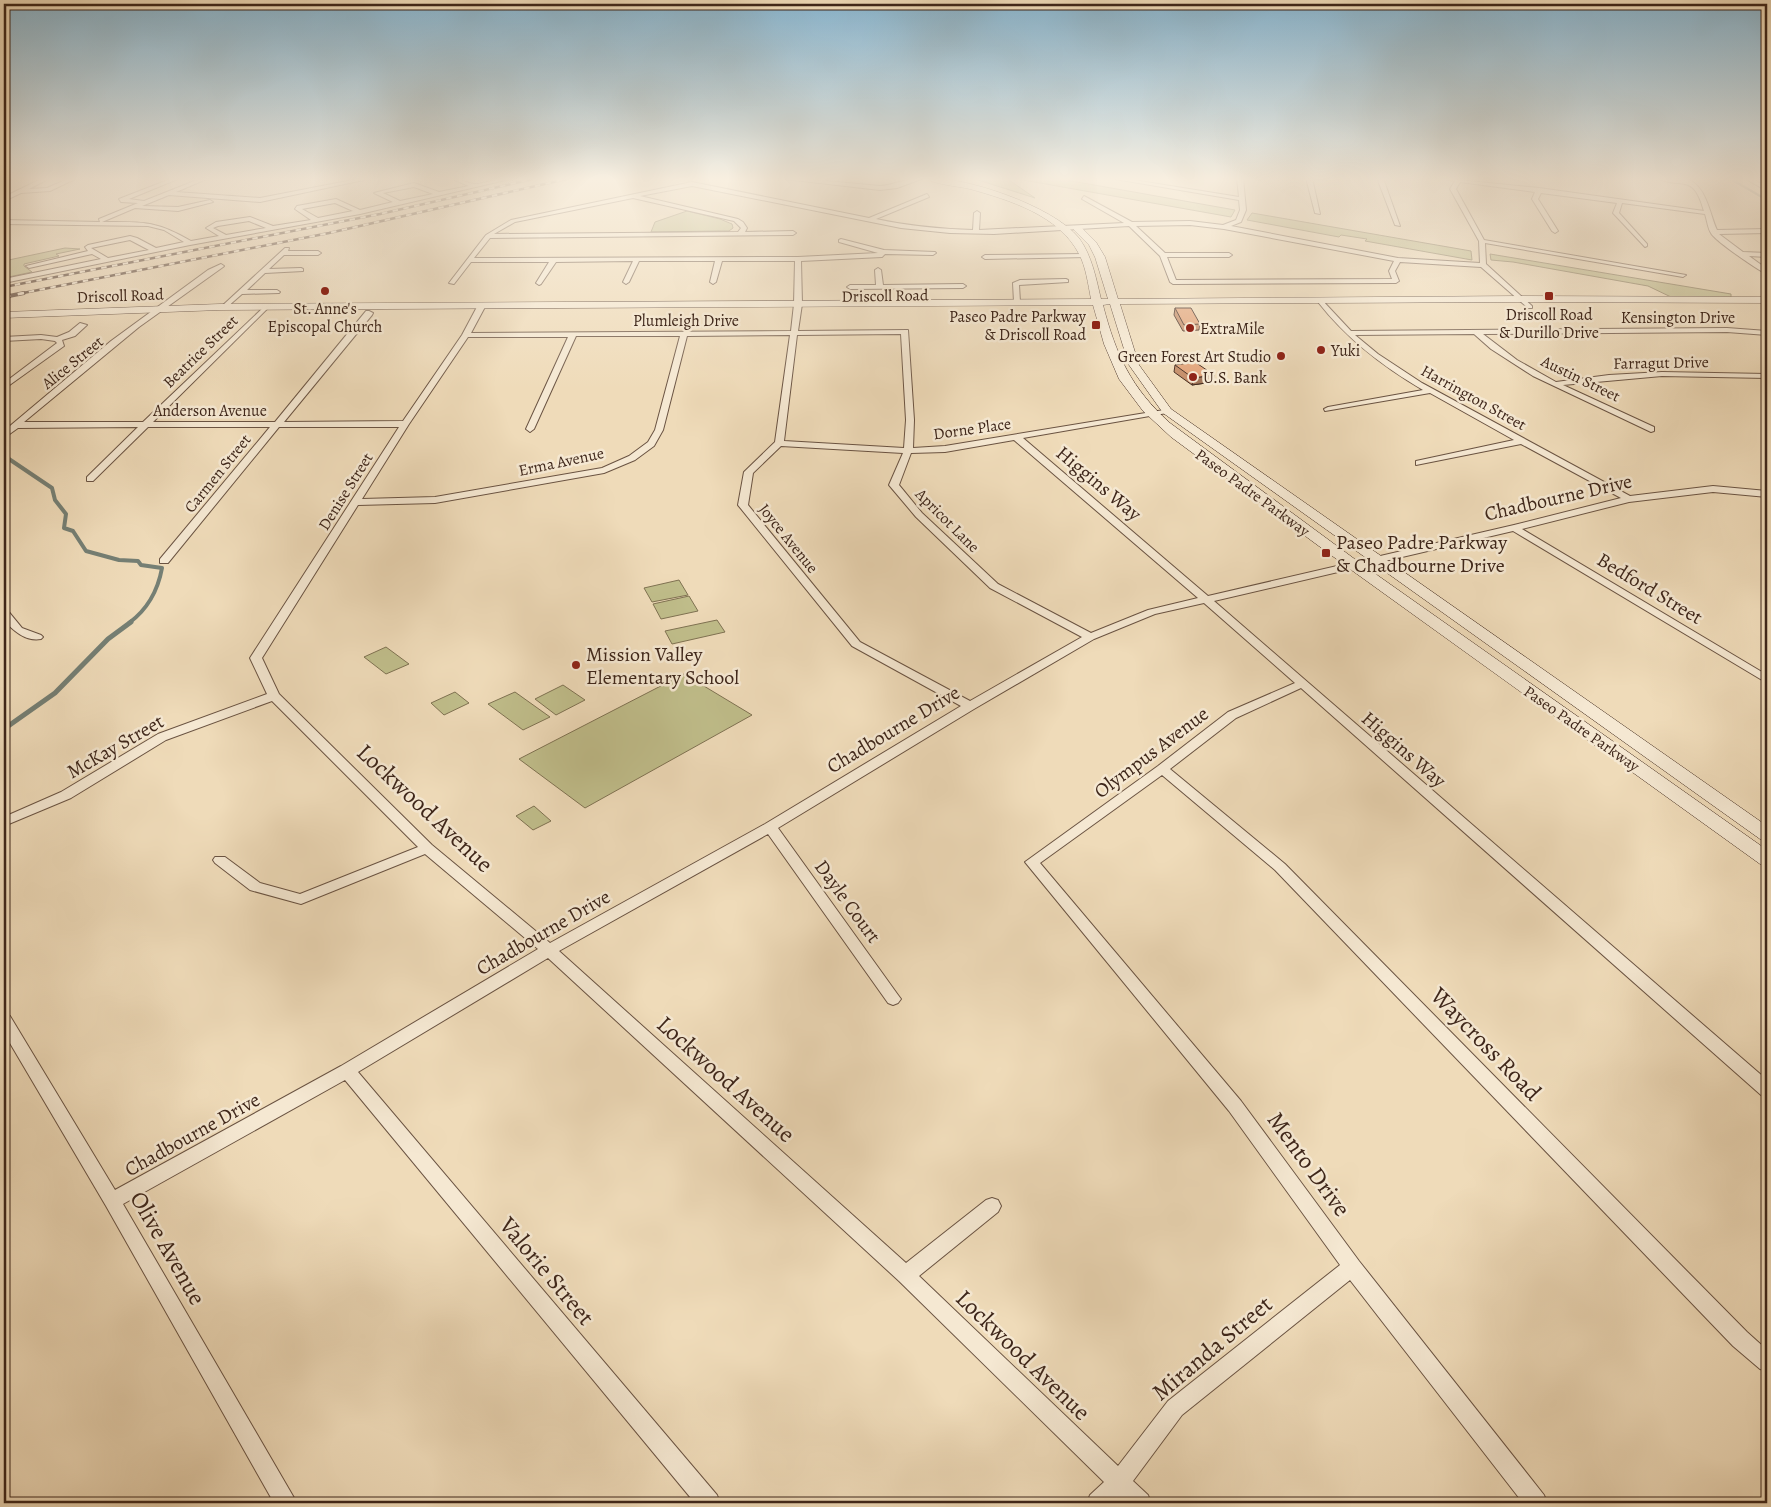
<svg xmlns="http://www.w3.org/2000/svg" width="1771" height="1507" viewBox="0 0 1771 1507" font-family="Alegreya,serif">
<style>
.green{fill:#c0be8b;stroke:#7f7252}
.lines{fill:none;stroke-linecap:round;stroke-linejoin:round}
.stream-far2{stroke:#757f74;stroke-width:2.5}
.stream-far1{stroke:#757f74;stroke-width:4}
.stream{stroke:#757f74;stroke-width:5}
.street-casing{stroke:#6a5342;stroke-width:2}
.secondary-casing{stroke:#3e261a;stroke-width:1}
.street{fill:#f5e8d2;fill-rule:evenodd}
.secondary{fill:#f5e8d2;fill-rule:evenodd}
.rail-far1-casing{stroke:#3e261a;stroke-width:2.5}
.rail-casing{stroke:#3e261a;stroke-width:4}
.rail-far1{stroke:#f5e8d2;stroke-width:2;stroke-dasharray:5.5;stroke-linecap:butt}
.rail{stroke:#f5e8d2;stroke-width:2.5;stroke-dasharray:7;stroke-linecap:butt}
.wall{fill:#c28a65;stroke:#3e261a}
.shaded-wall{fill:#9e7153;stroke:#3e261a}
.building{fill:#e1a176;stroke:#3e261a}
.poi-dot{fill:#8f2418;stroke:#f5e8d2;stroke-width:2}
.labels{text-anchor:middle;stroke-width:5;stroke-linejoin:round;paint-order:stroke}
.far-street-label{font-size:16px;fill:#3e261a;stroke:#f5e8d2}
.far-poi-label{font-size:16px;fill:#3e261a;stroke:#f5e8d2;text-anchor:start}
.street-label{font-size:20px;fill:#3e261a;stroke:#f5e8d2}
.poi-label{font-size:20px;fill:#3e261a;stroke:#f5e8d2;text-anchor:start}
.near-street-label{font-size:24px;fill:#3e261a;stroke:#f5e8d2}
</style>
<rect width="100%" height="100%" fill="#efdbb9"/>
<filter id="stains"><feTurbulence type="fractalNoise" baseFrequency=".004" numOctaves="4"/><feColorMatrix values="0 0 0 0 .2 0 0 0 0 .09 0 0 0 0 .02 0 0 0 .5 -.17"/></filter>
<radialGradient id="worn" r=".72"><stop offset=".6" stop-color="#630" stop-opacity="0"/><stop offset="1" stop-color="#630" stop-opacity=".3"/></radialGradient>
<path class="green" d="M969,178h37l29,20 -60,-19z
M1012,178h43l180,32 -4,7z
M687,211l33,8 12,5 1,4 -4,3h-9l-69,1 4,-10z
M1252,213l219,38 1,9 -107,-19 2,-2 -26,-4 -2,2 -92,-17z
M65,248l15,1 -24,5 3,2 -35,8v2l8,6 -28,6v-17z
M1490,254l241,40v3h-60l-23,-11 -135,-24 -22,-2z
M679,580l9,15 -36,7 -8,-14z
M689,596l9,15 -37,8 -8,-15z
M717,620l8,12 -53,12 -7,-13z
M386,647l23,17 -23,10 -22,-17z
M684,674l68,41 -167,93 -66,-49z
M563,685l22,15 -29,15 -21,-16z
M455,692l14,11 -25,12 -13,-12z
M515,692l35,25 -27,13 -35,-26z
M534,806l17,15 -18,9 -17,-14z"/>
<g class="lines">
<path class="stream-far2" d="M1729,178l38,22"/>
<path class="stream-far1" d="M6,457l46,31 3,12 11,14 -2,14 9,3 13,20 33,9 19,1 3,4 21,3c-4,22 -14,41 -33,55"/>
<path class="stream" d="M4,729l51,-36 53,-54 23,-17"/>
<defs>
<path id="street" d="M43,178h7l-21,11 18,-1 23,-10h7l-27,13 -29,2 -17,8v-4z
M173,178h7l-51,21 15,2 58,-23h7l-33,14 84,6 103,-20h10l-113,24 -91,-7 -27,11 36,1 32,-7 3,2 -35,9 -43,-3 -33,14c40,0 53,-2 89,19l28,-5 -13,-8 10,-6 34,-5 23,9 38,-6 -16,-11 2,-3 39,-7 24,11 33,-8 -19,-9 40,-10 25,9 30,-6 -19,-8c10,0 19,7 28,6 12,-2 23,-7 36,-6l-154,36 -170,31 -186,38v-4l97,-20 -9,-5 -63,14 -3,-2 62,-15 -3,-4 3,-2 42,-9 7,2 19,10 28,-6 -20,-12 -16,-4 -144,-2v-4l96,2 -1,-3 39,-16 -17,-1 -2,-3zM414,187l19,7 -33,7 -17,-8zM335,203l18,8 -35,7 -16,-9zM249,221l17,7 -40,7 -13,-7 5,-2zM130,240l19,10 -41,8 -17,-10z
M776,178h18l86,8c15,-1 29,-9 44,-8l-27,10 -17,2z
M1109,178h12l118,19 -2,-19h6l3,32 -5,12 -10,4 167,32 82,5 -1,-22 -29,-52 5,-8 -16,-3 100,10 165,23c-11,-40 -23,-21 -47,-33 9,0 20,-2 27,0 23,6 25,35 33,52l50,-1v4l-48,1 24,18 24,1v4l-18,-1 18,13v5c-8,-3 -53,-34 -56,-41 -3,-4 -4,-13 -6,-19l-83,-11 -3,10 28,31v2l-2,1 -32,-34 4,-10 -76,-10 -3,6 20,32 -3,2 -3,-2 -20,-32 3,-7 -75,-10 -4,7 28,51 202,35 -3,2 -198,-34 1,21 46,42v2h-4l-47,-41 -81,-5 -5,9 4,10 -3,2 -223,1 -3,-2 -10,-26 -31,-30 -135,8 -44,-1 -49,-5 -209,-42 -52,10 98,23 5,3 4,6 -2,4 48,-1 3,2 -3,2 -303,3 -16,20 324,-1 80,-4 -39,-11v-2l2,-1 43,11 51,2 1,1 -3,2 -48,-1 -3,3 -81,4 1,43 -4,27 110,-1 6,90 -1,28 32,-2 225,-37v4h-3l-144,25 185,158 306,-71 107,-27 -100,-54 -105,21v-4l98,-21 -84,-47 -105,18 -1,-2 4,-2 95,-17c-41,-24 -76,-51 -105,-88v-2h4l29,31 376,-3 40,3v4l-40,-3 -244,2 34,26 39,22 53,-7 53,-3 105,2v4l-105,-2 -99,9 91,42v4l-3,1 -118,-56 -42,-27 -17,-15 -119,1 23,19 44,29 208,113 83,-10 54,5v6l-54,-5 -84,10 -107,27 245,146v8l-254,-152 -299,70 553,479v17l-6,-2 -460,-407 -65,30 -66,51 115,95 462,468 20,18v21l-7,-2 -27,-23 -458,-476 -113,-95 -122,88 201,238 118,160 185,234 3,8h-24l-173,-223 -168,135 -49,66 15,14 3,8h-26l-6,-6 -6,6h-26l3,-8 14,-13 -205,-201 -351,-323 -190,114 359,423 3,8h-25l-350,-423 -222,124 174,299h-23l-168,-297 -102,-173v-19l6,2 105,174 226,-124 197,-117 -113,-95 -124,50 -51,-14 -35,-27 -2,-3 2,-3h10l35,26 40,11 118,-47 -146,-146 -106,39 -95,58 -67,28v-9l57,-25 97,-58 109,-40 -17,-36 149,-231h-120l-111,136h-8v-4l110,-132h-122l-55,54h-6v-4l51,-50 -120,1 -14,10v-7l107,-90 97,-71 13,-6 3,2 -1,1 -84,60 -115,95h119l123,-117 4,2 -2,1 -115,114h122l91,-111h3l4,2 -1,2 -88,107 119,-1 59,-86 16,-30 4,-2 4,2 -15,28 320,-2 3,-27 1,-43h-73l-6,21 -3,2 -3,-2 5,-21h-76l-10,21 -3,2 -3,-2 10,-21 -77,1 -15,22 -2,1 -3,-2 13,-21h-78l-17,22 -5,-1 37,-48 25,-15 181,-38 177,36 58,-24 2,3 -53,22c32,7 64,10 97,11l1,-17 3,-2 3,2 -1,17 145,-7 -42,-24 2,-3 48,26 58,-1 33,4 13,-5 4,-10 -1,-10zM633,198l101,23 7,7 -3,4 -244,2 21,-12zM1190,225l34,4 170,32 -5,10 3,8 -216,1 -9,-23h62l3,-2 -3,-2h-64l-29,-27zM901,334l5,86 -2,28 -120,-7 13,-106zM790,335l-15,107 -31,30 -6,33 114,141 109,60 -196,118 -215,119 -118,-98 -153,-151 -17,-36 96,-153 77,-2 169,-30 31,-13 19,-14 9,-16 24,-94zM576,336h104l-25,94 -7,12 -19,14 -27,12 -167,29 -73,2 47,-75 59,-87h100l-42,92 4,3 4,-3zM1014,440l184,158 -50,12 -57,23 -93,-49 -76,-71 -23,-28 12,-32 34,-1zM781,446l122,7 -14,32 27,32 74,71 92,49 -112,64 -110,-59 -112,-137 5,-32zM1204,603l91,80 -67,29 -70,54 -133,96 204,249 111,154 -172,136 -50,65 -199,-190 79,-64 3,-6 -3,-6 -6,-2 -6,2 -80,63 -347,-312 209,-117 120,169 5,2 5,-2 3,-4 -3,-4 -120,-167 196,-119 120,-70 61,-25z
M1306,178h6l8,36 -5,-1z
M1377,178h6l17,48 -5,-1z
M1744,178h7l16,9v4z
M285,248h4l-1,3h30l3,2 -3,2h-34l-15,14 32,-1 2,1v2l-38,2 -18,17h30l3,2 -1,1 -37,1 -16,14h-4v-2z
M1085,254l2,1v2l-102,2 -3,-2 3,-2z
M878,268l3,2 2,15 80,-1 3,2 -3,2 -113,1 -3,-2 3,-2h26l-1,-15z
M1066,279l2,1v2l-49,3 1,17 -3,2 -3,-2 -1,-19 7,-3z
M80,323l7,2 -12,11 -13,4 2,6 -60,43v-6l53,-40 -2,-2 -14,-2 -37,2v-4l37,-2 16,2 12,-5z
M4,610l4,1 14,17 19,7 2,2 -2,2c-15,3 -29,-9 -37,-19z"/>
<path id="secondary" d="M925,178c40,-2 128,28 154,60 13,18 17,40 22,61h7l-13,-42 -6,-12 -15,-15v-4h6l16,16 9,15 13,42 403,-3 246,1v6l-246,-1 -401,2 19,61 32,44 596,417v15l-7,-2 -597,-426 -34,-48 -19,-61 -7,1c13,50 28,83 67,118l190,140 407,287v15l-7,-1 -410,-295 -179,-132 -28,-26 -24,-32 -15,-35 -11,-39 -873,5 -216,8v-6l216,-8 871,-5c-3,-15 -5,-32 -12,-45 -20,-39 -70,-54 -109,-65 -13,-3 -34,-4 -45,-11z"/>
</defs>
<use href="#street" class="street-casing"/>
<use href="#secondary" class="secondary-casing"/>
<use href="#street" class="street"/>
<use href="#secondary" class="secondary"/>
<defs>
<path id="rail-far1" d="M4,287l376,-73 157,-36
M18,294l311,-61 242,-55"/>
<path id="rail" d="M4,297l20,-4"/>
</defs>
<use href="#rail-far1" class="rail-far1-casing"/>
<use href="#rail" class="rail-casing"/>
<use href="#rail-far1" class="rail-far1"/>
<use href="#rail" class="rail"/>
</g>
<path class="wall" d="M1175,308l25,16 -1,6 -16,1 -9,-16z
M1175,365l38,17 -21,3 -18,-13z"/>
<path class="shaded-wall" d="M1214,375l-1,7 -21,3 1,-7z"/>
<path class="building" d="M1175,308h16l9,16 -16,1z
M1195,362l19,13 -21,3 -18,-13z"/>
<linearGradient id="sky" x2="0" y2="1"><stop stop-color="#89b7d2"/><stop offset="0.46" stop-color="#f8efe0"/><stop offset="1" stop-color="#f8efe0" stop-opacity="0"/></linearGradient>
<rect width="1771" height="389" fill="url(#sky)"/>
<g class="poi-dot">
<circle cx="325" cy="291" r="5"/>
<rect x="1544" y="291" width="10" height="10" rx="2.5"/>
<rect x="1091" y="320" width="10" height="10" rx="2.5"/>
<circle cx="1190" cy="328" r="5"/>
<circle cx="1321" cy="350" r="5"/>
<circle cx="1281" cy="356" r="5"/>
<circle cx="1193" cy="377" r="5"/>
<rect x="1321" y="548" width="10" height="10" rx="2.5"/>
<circle cx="576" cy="665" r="5"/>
</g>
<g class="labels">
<g class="far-street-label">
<text transform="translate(120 295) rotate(-2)" y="6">Driscoll Road</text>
<text transform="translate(885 295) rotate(-1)" y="6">Driscoll Road</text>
<text x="1678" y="323">Kensington Drive</text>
<text x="686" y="326">Plumleigh Drive</text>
<text transform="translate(200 351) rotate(-44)" y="6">Beatrice Street</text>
<text transform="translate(72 362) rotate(-39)" y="6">Alice Street</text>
<text transform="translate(1661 362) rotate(-1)" y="6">Farragut Drive</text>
<text transform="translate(1581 378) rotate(26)" y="6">Austin Street</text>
<text transform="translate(1474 397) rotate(29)" y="6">Harrington Street</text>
<text x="210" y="416">Anderson Avenue</text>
<text transform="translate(972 428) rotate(-8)" y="6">Dorne Place</text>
<text transform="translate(561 461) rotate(-12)" y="6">Erma Avenue</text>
<text transform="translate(217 473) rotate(-51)" y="6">Carmen Street</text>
<text transform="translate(345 491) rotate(-58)" y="6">Denise Street</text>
<text transform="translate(1253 492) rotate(36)" y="6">Paseo Padre Parkway</text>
<text transform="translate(948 520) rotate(45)" y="6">Apricot Lane</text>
<text transform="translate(789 538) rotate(51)" y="6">Joyce Avenue</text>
<text transform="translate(1582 728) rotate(35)" y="6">Paseo Padre Parkway</text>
</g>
<g class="far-poi-label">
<text x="325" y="314" text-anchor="middle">St. Anne's<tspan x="325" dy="18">Episcopal Church</tspan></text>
<text x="1549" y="320" text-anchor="middle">Driscoll Road<tspan x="1549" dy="18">&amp; Durillo Drive</tspan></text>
<text x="1086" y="322" text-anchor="end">Paseo Padre Parkway<tspan x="1086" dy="18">&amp; Driscoll Road</tspan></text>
<text x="1200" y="334">ExtraMile</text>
<text x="1331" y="356">Yuki</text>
<text x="1271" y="362" text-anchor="end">Green Forest Art Studio</text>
<text x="1203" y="383">U.S. Bank</text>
</g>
<g class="street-label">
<text transform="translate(1099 483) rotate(40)" y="7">Higgins Way</text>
<text transform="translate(1558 497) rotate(-13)" y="7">Chadbourne Drive</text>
<text transform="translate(1650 588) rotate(31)" y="7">Bedford Street</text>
<text transform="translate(893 729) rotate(-31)" y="7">Chadbourne Drive</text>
<text transform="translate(115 746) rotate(-30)" y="7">McKay Street</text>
<text transform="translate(1404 749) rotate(41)" y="7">Higgins Way</text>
<text transform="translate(1151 752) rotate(-37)" y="7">Olympus Avenue</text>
<text transform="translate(848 901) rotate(54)" y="7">Dayle Court</text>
<text transform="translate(543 932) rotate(-30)" y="7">Chadbourne Drive</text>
<text transform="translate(192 1134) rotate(-29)" y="7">Chadbourne Drive</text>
</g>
<g class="poi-label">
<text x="1336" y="549">Paseo Padre Parkway<tspan x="1336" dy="23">&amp; Chadbourne Drive</tspan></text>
<text x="586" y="661">Mission Valley<tspan x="586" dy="23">Elementary School</tspan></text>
</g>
<g class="near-street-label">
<text transform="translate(425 808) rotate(43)" y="8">Lockwood Avenue</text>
<text transform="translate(1486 1044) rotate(46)" y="8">Waycross Road</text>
<text transform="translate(726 1079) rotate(42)" y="8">Lockwood Avenue</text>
<text transform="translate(1309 1164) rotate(54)" y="8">Mento Drive</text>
<text transform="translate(168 1248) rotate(60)" y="8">Olive Avenue</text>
<text transform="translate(547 1271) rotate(50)" y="8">Valorie Street</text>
<text transform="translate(1212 1348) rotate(-40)" y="8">Miranda Street</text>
<text transform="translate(1023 1355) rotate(44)" y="8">Lockwood Avenue</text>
</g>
</g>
<rect width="1771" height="1507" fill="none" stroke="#efdbb9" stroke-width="20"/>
<rect x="5" y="5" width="1761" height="1497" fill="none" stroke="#3e261a" stroke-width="2.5"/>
<rect x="10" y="10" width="1751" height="1487" fill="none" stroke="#3e261a"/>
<rect width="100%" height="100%" filter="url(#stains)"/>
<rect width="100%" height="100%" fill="url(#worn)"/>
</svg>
